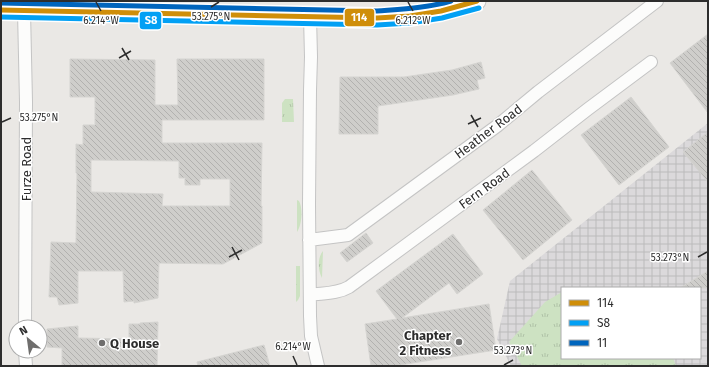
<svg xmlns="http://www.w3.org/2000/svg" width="709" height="367" viewBox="0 0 709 367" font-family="'Fira Sans',sans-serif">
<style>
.industrial{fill:url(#industrial-grid);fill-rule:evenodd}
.grass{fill:url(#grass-tufts)}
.building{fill:url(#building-back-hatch);stroke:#d5d4d1;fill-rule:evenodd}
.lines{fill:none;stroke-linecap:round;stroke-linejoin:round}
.street-casing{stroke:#c4c4c4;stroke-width:14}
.secondary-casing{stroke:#c4c4c4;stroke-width:19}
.street{stroke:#fcfcfb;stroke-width:12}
.secondary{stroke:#fcfcfb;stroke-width:17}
.bus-1-casing{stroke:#fff;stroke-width:8}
.bus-2-casing{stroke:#fff;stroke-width:8}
.bus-3-casing{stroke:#fff;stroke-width:8}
.bus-1{stroke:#cf8e09;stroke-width:5}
.bus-2{stroke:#02a0f4;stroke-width:5}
.bus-3{stroke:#0065bd;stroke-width:5}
.ticks{fill:none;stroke:#2d2d2d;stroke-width:1.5}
.poi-dot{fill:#6f6e6d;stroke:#fff;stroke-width:1.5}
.labels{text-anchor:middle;stroke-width:3;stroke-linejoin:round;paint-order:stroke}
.street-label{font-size:13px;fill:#2d2d2d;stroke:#fff}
.poi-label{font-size:13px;font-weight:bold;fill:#2d2d2d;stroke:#fff;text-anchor:end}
.ticks-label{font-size:10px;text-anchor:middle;fill:#2d2d2d;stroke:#fff;stroke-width:3;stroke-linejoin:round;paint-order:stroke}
.line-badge{stroke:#fff;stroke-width:1.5}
.badge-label{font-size:11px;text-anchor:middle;font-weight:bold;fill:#fff}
</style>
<defs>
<pattern id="industrial-grid" width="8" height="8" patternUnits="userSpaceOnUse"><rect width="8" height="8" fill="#dbd9db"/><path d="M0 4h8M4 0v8" fill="none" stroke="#bcbbbc"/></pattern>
<pattern id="grass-tufts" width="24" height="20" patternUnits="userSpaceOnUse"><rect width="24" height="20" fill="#cde2c2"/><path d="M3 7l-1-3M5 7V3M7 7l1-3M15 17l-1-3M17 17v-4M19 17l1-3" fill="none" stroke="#b0c2a7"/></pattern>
<pattern id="building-back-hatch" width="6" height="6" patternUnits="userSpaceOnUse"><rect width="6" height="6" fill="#cfcecb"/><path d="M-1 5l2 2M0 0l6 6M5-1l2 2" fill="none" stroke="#b2b1af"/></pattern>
</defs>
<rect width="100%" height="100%" fill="#eae8e5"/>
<path class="industrial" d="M708,123v243h-197l-14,-27 13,-58zM562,288h138v70h-138z"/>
<path class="grass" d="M285,99h8l1,23h-12v-19z
M297,200l2,1c4,7 3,24 -2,31z
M323,251l-1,27c-4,-7 -5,-20 1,-27z
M296,266h4v30l-2,4 -2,2z
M562,292v66h111l3,8h-154l-13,-24 36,-40z"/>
<path class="building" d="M708,34v79l-38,-50z
M70,59l85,1v45h23l-1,-46h87v61h-102v23h100l-1,63h1v37l-39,21 -64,-1 -1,35 -24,5v-2l-10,1 -1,-31h-45v32l-19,2 -2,-8h-8l2,-55 25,1 1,-70h-1v-29l7,1v-20h12v-28h-25zM91,160l88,1v17h6v7h15v-6h30v27h-68l1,-12 -72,-2z
M481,62l4,16 -8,2 2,9 -26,6 -75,11v28h-39l1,-57h64l48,-7z
M631,97l38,50 -50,38 -38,-50z
M708,132v50l-25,-30z
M532,170l40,50 -49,40 -40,-50z
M366,233l7,10 -26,19 -7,-9z
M453,234l30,40 -26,20 -8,-11 -47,35 87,-14 7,46 -103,16h-22l-6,-42 32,-5 -21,-28z
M708,271v17h-28z
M158,322l-1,44h-95v-18l-15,-1v-18l31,-3v12l51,1v-15h11v-1z
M264,345l6,21h-72l-1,-4z"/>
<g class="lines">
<defs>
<path id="street" d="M24,11l2,91 -1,225
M310,16l1,41 -1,33 -1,114 1,112 1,20 7,30
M309,240l39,-5 149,-109 41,-34 119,-91
M310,295c13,-2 27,-1 39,-8l185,-136 54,-42 63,-47
M25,351l1,15"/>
<path id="secondary" d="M1,10l376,8 33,-2 31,-5 36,-10"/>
</defs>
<use href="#street" class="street-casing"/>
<use href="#secondary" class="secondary-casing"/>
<use href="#street" class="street"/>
<use href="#secondary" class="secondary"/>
<defs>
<path id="bus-1" d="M1,10l376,8 33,-2 31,-5 36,-10"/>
<path id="bus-2" d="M1,17l376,8 33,-2 32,-5 37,-10"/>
<path id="bus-3" d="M1,3l376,8c25,-2 50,-3 74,-10"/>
</defs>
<use href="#bus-1" class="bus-1-casing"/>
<use href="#bus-2" class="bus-2-casing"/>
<use href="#bus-3" class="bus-3-casing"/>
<use href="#bus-1" class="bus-1"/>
<use href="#bus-2" class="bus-2"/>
<use href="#bus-3" class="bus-3"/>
</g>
<path class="ticks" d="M96,2l5,9M408,2l5,9M211,7l8,-5M122,48l7,12M119,58l12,-7M471,115l7,12M2,122l9,-4M468,124l13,-6M232,247l7,13M229,257l13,-7M698,257l9,-5M293,356l4,9M504,365l9,-5"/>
<g class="poi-dot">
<circle cx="459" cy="342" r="4"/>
<circle cx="102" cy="343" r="4"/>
</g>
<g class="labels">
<g class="street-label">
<text transform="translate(488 131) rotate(-37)" y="5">Heather Road</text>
<text transform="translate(26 169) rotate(-90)" y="5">Furze Road</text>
<text transform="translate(484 188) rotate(-36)" y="5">Fern Road</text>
</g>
<g class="poi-label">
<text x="451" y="340">Chapter<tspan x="451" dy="15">2 Fitness</tspan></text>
<text x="110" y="348" text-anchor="start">Q House</text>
</g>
</g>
<g class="ticks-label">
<text x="211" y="20">53.275°N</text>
<text x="101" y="24">6.214°W</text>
<text x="413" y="24">6.212°W</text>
<text x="39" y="121">53.275°N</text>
<text x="670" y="261">53.273°N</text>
<text x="293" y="350">6.214°W</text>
<text x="513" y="354">53.273°N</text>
</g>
<g class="line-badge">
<rect x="344" y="8" width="31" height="19" rx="4" fill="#cf8e09"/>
<rect x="139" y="11" width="23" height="19" rx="4" fill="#02a0f4"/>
</g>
<g class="badge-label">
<text x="359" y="21">114</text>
<text x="151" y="24">S8</text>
</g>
<rect width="709" height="367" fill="none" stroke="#2d2d2d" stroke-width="4"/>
<rect x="561" y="287" width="140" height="72" fill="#ffffff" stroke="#ababab"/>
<rect x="569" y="300" width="20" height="6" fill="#cf8e09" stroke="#ababab"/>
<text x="597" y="307" font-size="12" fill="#2d2d2d">114</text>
<rect x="569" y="320" width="20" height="6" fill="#02a0f4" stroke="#ababab"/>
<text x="597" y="327" font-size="12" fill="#2d2d2d">S8</text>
<rect x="569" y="340" width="20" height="6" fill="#0065bd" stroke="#ababab"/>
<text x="597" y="347" font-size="12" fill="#2d2d2d">11</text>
<g transform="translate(28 339) rotate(331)"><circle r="19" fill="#ffffff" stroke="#ababab"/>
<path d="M0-3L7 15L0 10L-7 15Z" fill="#6f6e6d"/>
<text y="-6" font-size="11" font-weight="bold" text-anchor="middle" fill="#2d2d2d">N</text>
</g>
</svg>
